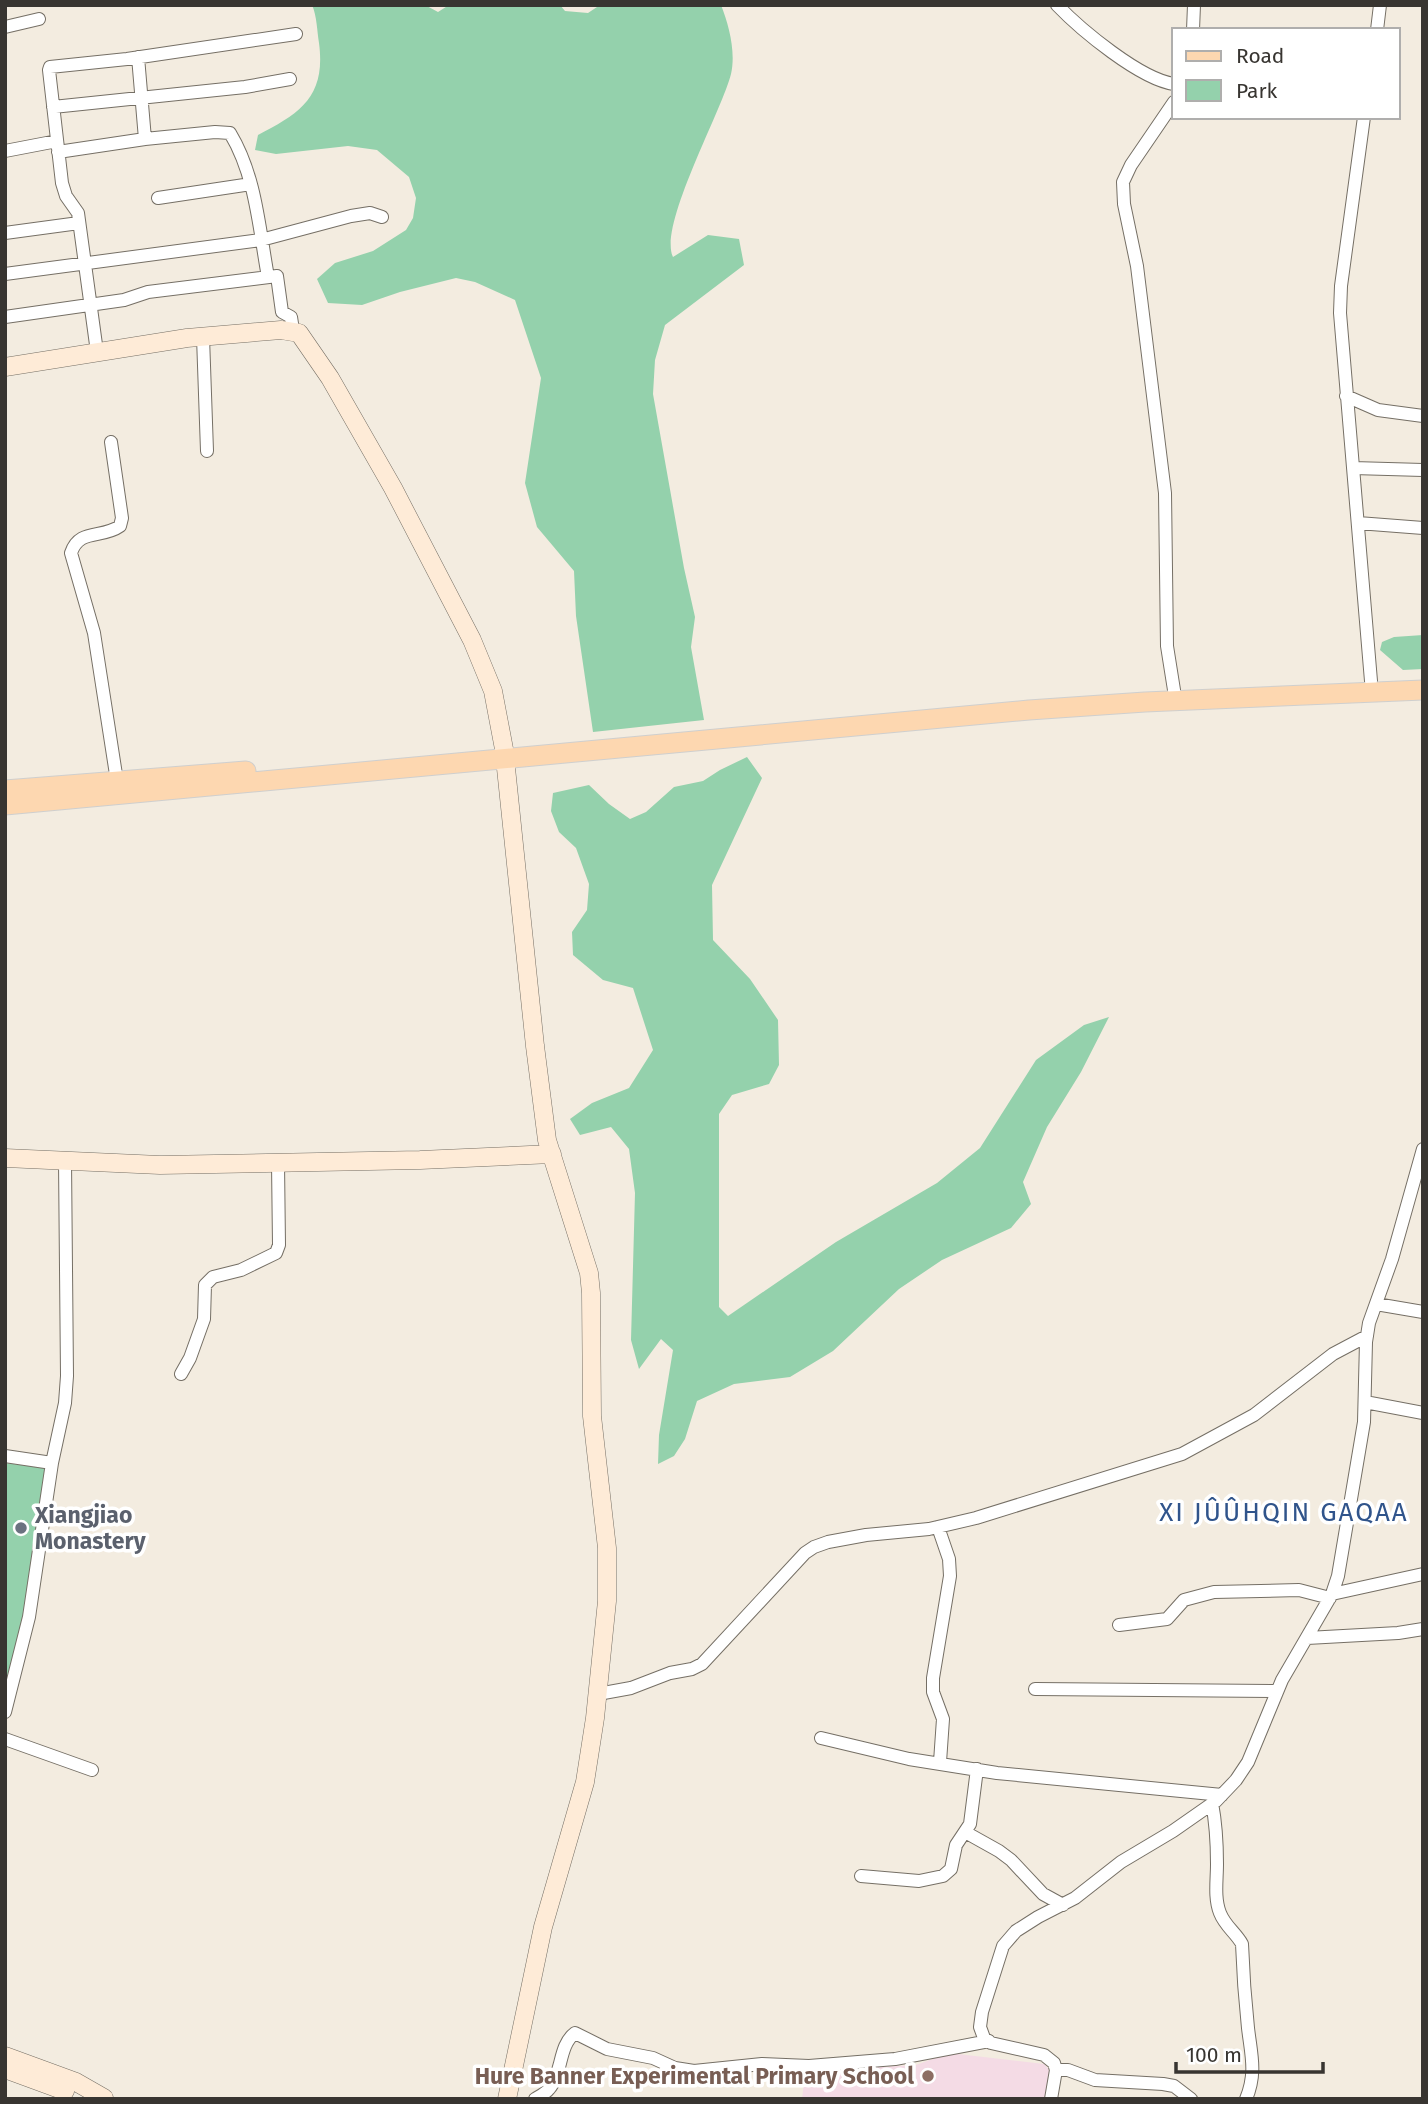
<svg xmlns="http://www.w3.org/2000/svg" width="1428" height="2104" viewBox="0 0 1428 2104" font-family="'Fira Sans',sans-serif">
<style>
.education{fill:#f4dbe5}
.green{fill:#94d1ac}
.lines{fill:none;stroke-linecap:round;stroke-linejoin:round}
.street-casing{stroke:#756f65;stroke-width:14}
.secondary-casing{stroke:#756f65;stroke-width:19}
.primary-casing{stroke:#cfcfce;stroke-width:21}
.street{stroke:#fff;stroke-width:12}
.secondary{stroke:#feebd7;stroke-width:18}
.primary{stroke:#fdd7b0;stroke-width:19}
.worship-dot{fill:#6b7280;stroke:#fff;stroke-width:2.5}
.education-dot{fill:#8d6e63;stroke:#fff;stroke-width:2.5}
.labels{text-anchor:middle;stroke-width:7;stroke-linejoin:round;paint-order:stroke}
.worship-label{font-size:23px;font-weight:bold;fill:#5b616d;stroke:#fff;text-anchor:start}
.education-label{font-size:23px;font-weight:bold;fill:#785e54;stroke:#fff;text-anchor:end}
.quarter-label{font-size:26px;letter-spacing:2px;fill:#30548b;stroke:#fff}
</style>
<rect width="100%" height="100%" fill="#f3ece0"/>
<path class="education" d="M949,2053l95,11 6,6 -4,29h-244l2,-17 7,-11 105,-6z"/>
<path class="green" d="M312,5h113l13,7 11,-7h111l5,6 23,2 12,-8h121c8,20 15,47 10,69 -10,39 -73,152 -58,183l35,-22 31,4 5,26 -79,60 -10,35 -2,34 31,174 11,49 -4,30 13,73 -111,12 -17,-116 -2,-45 -37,-44 -12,-44 16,-105 -26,-78 -40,-18 -19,-4 -56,14 -38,13 -34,-2 -11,-24 18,-16 38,-12 33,-21 7,-12 3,-20 -7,-21 -32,-27 -29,-4 -72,8 -21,-4 3,-15c43,-22 68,-39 61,-92 -2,-12 -2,-27 -7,-38z
M1423,635v34l-20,1 -23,-20 2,-8 12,-5z
M747,757l15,21 -50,107 1,55 37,39 28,41 1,45 -10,19 -37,11 -13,19v193l9,9 108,-74 101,-59 43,-35 56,-88 48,-35 25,-8 -28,55 -34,55 -24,55 8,22 -20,24 -69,32 -43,29 -66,62 -43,26 -56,7 -37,17 -12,38 -11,17 -16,8 1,-29 14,-85 -12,-11 -22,30 -8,-29 4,-147 -6,-44 -18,-22 -31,8 -10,-16 22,-16 37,-15 24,-38 -20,-62 -30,-8 -30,-25 -1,-23 15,-22 2,-26 -13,-36 -17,-16 -8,-21 2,-18 36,-8 20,19 21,15 16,-7 28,-25 29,-6 17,-11z
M5,1463l41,5 -17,120 -24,108z"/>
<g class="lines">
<defs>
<path id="street" d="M1057,5c24,25 83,74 117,79
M5,27l34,-8
M1193,30l1,-25
M1377,30l3,-25
M138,57l7,82
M1174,102l-43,63 -8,17 1,22 13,62 28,227 2,153 7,44
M53,107l192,-20 45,-8
M1364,117l-23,169 -1,27 31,368
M5,151l52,-10
M58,152l87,-13 70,-7 15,1c26,43 29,95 38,144
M158,198l93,-14
M5,233l74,-10
M5,274l256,-34 90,-24 19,-3 12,4
M5,317l119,-17 24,-8 129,-16 5,36 9,5 2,13
M203,337l4,114
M97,352l-19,-139 -12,-17 -4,-13 -13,-113 1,-3 77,-8 169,-25
M1346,396l32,14 45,6
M111,442l11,76 -2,8c-18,13 -41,2 -49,27l23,80 23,148
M1353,468l70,2
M1358,523l65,5
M1376,1304l47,8
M181,1374l9,-16 14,-39 1,-34 8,-8 28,-7 35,-17 3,-8 -1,-82
M1365,1402l58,11
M5,1456l47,7 -23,154 -24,95
M52,1463l13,-60 2,-27 -2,-215
M938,1527l11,32 1,17 -17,102v14l10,27 -3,43
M1332,1594l91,-20
M1119,1625l48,-6 17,-19 30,-8 85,-2 31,8
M1307,1638l91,-5 25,-4
M1035,1689l242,2
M598,1694l33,-6 39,-15 22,-4 10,-5 103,-111 9,-6 14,-5 38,-7 63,-6 47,-11 206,-64 72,-39 79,-61 34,-18
M821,1738l88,21 88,14 225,22
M5,1739l87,31
M1212,1803c4,21 5,40 5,61 0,16 -3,34 3,49 5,13 16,20 22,31 1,28 3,56 6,84 3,26 9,45 -2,71
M965,1832l34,19 12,9 32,34 20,11
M861,1876l58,5 24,-5 8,-7 5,-24 14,-21 7,-55
M1056,2070h12l27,10 68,4 11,2 17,13
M535,2099c5,-3 11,-6 14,-10 14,-16 9,-43 26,-56l32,16 46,9 22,10 19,3 68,-7 47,2 86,-7 94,-18
M1051,2099l5,-29 -2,-7 -10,-8 -53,-12 -7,-5 -4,-11 2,-15 21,-66 13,-15 22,-14 37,-19 46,-36 52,-31 43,-30 20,-21 12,-18 34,-82 50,-86 6,-18 26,-154 2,-80 3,-19 23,-64 31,-110"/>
<path id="secondary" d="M5,367l182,-29 94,-8 18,3 31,45 63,110 79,152 21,51 11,58 31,297 12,94 42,133 2,20 1,123 15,132v53l-12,117 -10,64 -42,145 -36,172
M5,1158l155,7 260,-5 132,-6
M5,2056l71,26 28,16
M5,2069l60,22"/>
<path id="primary" d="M5,790l241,-19
M5,805l1024,-95 116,-8 278,-12"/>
</defs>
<use href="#street" class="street-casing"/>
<use href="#secondary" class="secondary-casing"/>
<use href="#primary" class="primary-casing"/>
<use href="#street" class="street"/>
<use href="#secondary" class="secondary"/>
<use href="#primary" class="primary"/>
</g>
<circle class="worship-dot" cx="21" cy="1528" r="7"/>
<circle class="education-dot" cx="928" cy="2076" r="7"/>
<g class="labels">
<g class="worship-label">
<text x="35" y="1523">Xiangjiao<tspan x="35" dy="26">Monastery</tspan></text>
</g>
<g class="education-label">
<text x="914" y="2084">Hure Banner Experimental Primary School</text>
</g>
<g class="quarter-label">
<text x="1284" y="1521">XI JÛÛHQIN GAQAA</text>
</g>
</g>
<rect width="1428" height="2104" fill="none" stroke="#383531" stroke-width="14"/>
<rect x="1172" y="28" width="228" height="91" fill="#ffffff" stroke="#afaead" stroke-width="2"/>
<rect x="1186" y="51" width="35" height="10" fill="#fdd7b0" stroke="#afaead" stroke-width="2"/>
<text x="1236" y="63" font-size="21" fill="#383531">Road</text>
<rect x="1186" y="80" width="35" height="21" fill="#94d1ac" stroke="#afaead" stroke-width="2"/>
<text x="1236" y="98" font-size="21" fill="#383531">Park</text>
<path d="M1176 2062v10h147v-10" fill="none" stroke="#383531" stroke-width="3.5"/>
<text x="1186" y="2062" font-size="21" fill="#383531" stroke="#ffffff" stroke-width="5" paint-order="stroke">100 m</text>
</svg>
